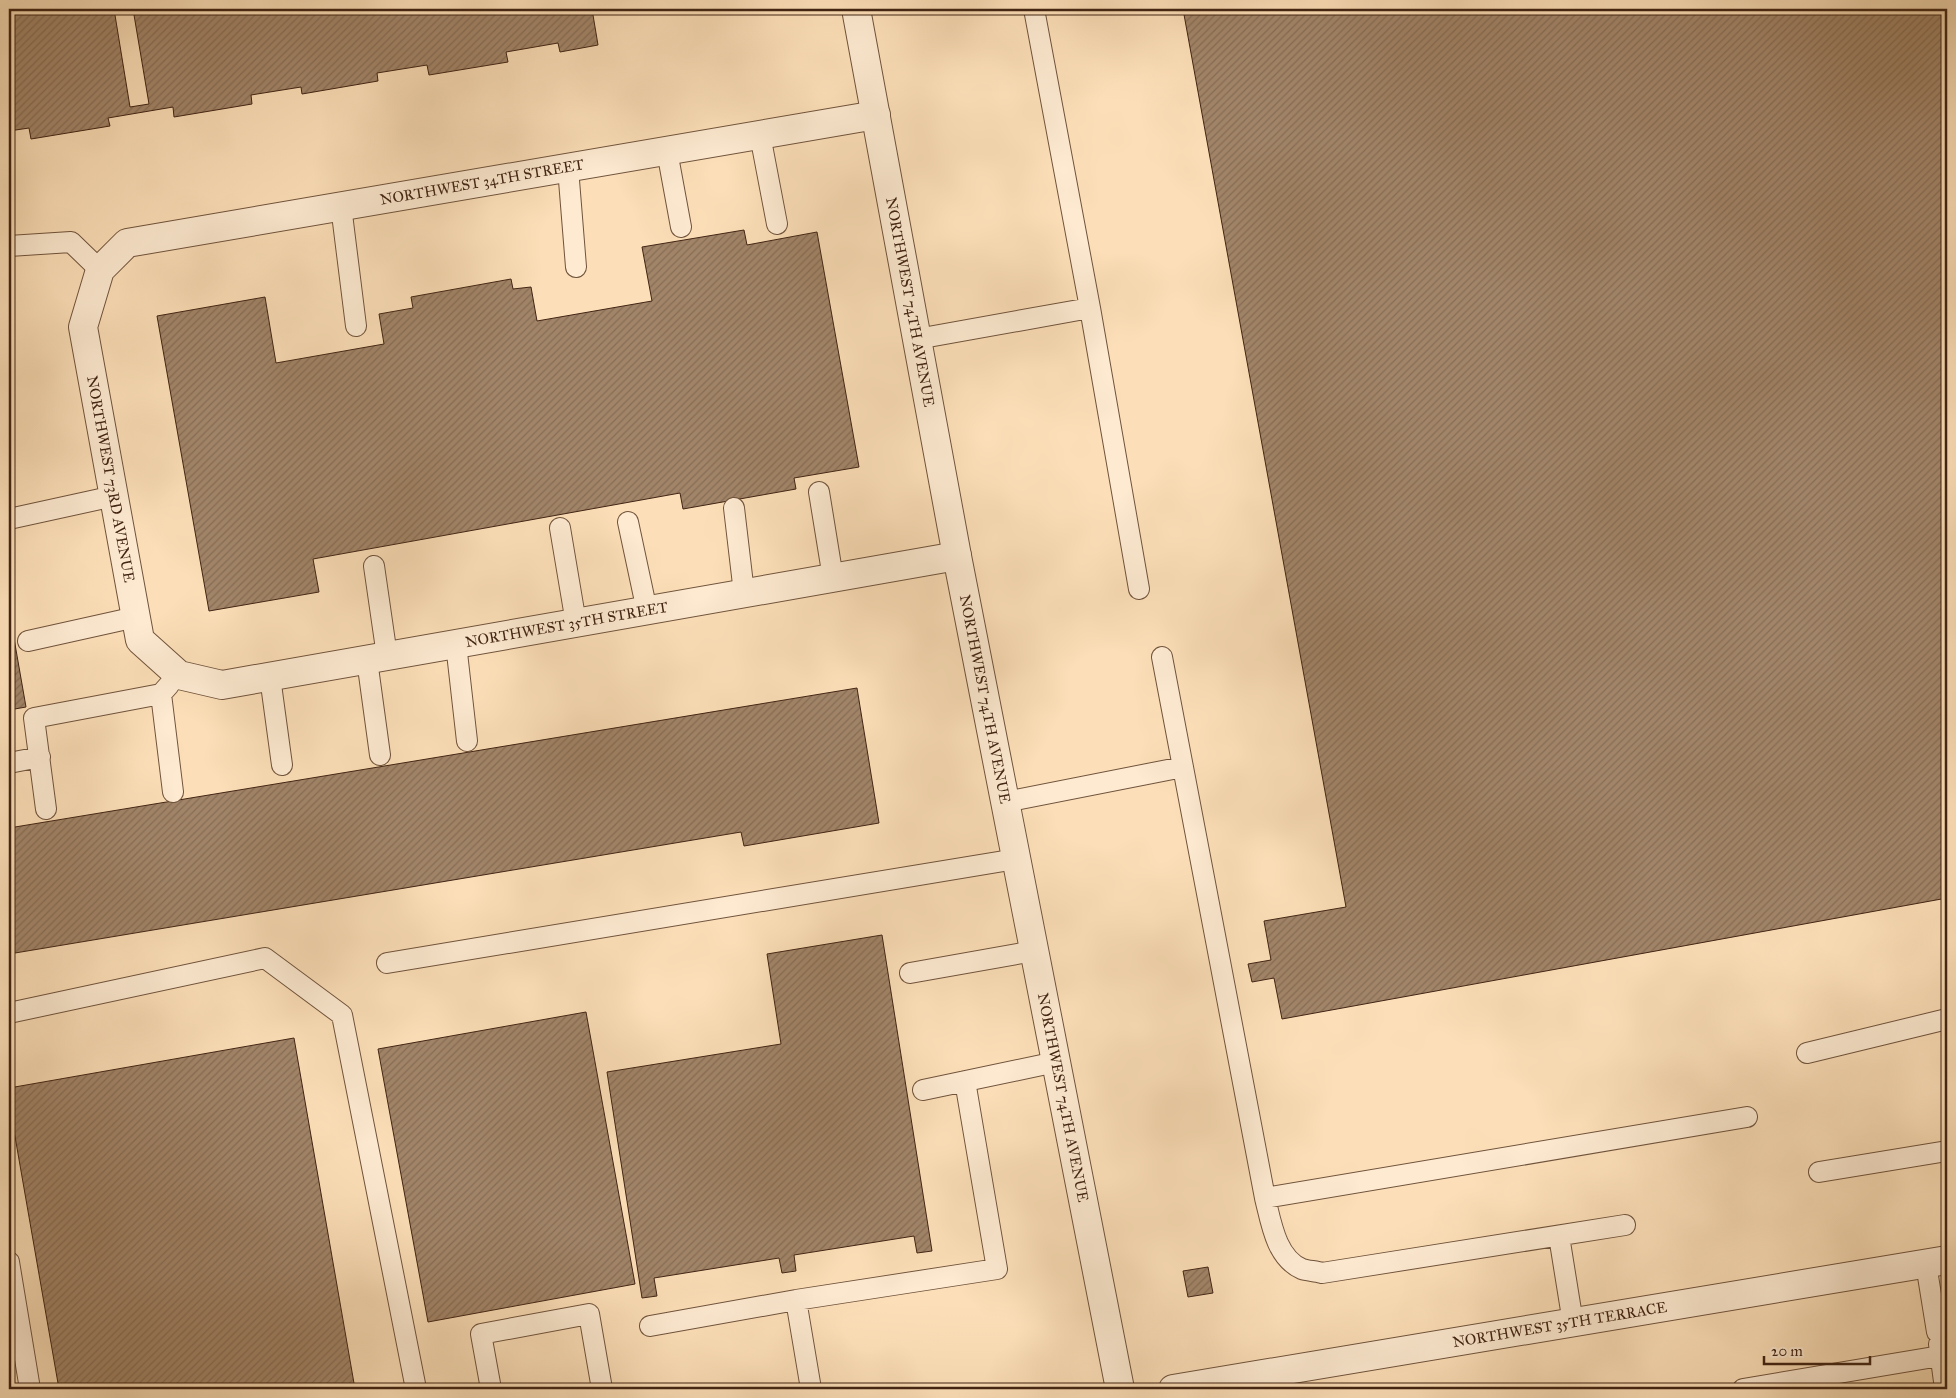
<svg xmlns="http://www.w3.org/2000/svg" width="1956" height="1398" viewBox="0 0 1956 1398" font-family="'IM FELL Great Primer',serif">
<style>
.building{fill:url(#building-hatch);stroke:#412413}
.lines{fill:none;stroke-linecap:round;stroke-linejoin:round}
.lane-casing{stroke:#70533c;stroke-width:22}
.street-casing{stroke:#70533c;stroke-width:30}
.lane{stroke:#fdead1;stroke-width:20}
.street{stroke:#fdead1;stroke-width:28}
.labels{text-anchor:middle;stroke-width:4;stroke-linejoin:round;paint-order:stroke}
.street-label{font-size:15px;fill:#412413;stroke:#fdead1}
</style>
<defs>
<pattern id="building-hatch" width="6" height="6" patternUnits="userSpaceOnUse" patternTransform="scale(1.25)"><rect width="6" height="6" fill="#a28569"/><path d="M-1 1l2-2M0 6l6-6M5 7l2-2" fill="none" stroke="#866d55"/></pattern>
</defs>
<rect width="100%" height="100%" fill="#fcdfb8"/>
<filter id="stains"><feTurbulence type="fractalNoise" baseFrequency=".004" numOctaves="4"/><feColorMatrix values="0 0 0 0 .2 0 0 0 0 .09 0 0 0 0 .02 0 0 0 .5 -.17"/></filter>
<radialGradient id="worn" r=".72"><stop offset=".6" stop-color="#630" stop-opacity="0"/><stop offset="1" stop-color="#630" stop-opacity=".3"/></radialGradient>
<path class="building" d="M9,9h105l16,98 19,-3 -16,-95h459l6,36 -38,7 -2,-9 -52,9 2,10 -79,13 -2,-10 -50,8 1,8 -76,13 -1,-7 -50,8 1,9 -78,13 -1,-10 -65,11 2,8 -79,13 -2,-11 -20,3z
M1183,9h764v889l-665,121 -8,-41 -22,4 -4,-18 23,-4 -7,-39 82,-14z
M744,230l3,15 70,-13 42,235 -65,11 2,11 -113,20 -3,-16 -367,66 6,33 -110,19 -52,-295 108,-19 11,66 108,-19 -5,-30 34,-6 -2,-11 100,-18 2,10 18,-2 6,34 115,-20 -10,-54z
M9,610l17,97 -17,3z
M857,688l22,135 -135,23 -3,-14 -732,122v-126z
M882,935l50,316 -15,2 -3,-17 -120,19 2,16 -14,2 -3,-15 -125,20 3,18 -15,2 -35,-226 174,-28 -14,-90z
M586,1012l49,272 -207,38 -50,-273z
M294,1038l61,351h-296l-50,-287v-14z
M1208,1267l5,26 -25,4 -5,-26z"/>
<g class="lines">
<defs>
<path id="lane" d="M760,135l17,89
M667,151l14,76
M568,168l8,99
M341,206l15,120
M9,246l62,-4 29,28
M1090,308l49,281
M917,339l173,-31 -56,-299
M819,492l14,86
M734,508l10,85
M9,519l105,-23
M628,522l19,89
M560,528l16,95
M374,566l13,90
M28,641l108,-24
M456,644l11,97
M1162,657l103,541c6,24 11,60 37,71 6,2 14,2 20,4l303,-48
M367,660l13,95
M270,677l12,88
M169,685l-8,9 12,98
M9,763l31,-6
M1005,802l178,-35
M46,809l-12,-91 127,-24
M387,963l629,-104
M910,973l124,-22
M9,1013l256,-55 77,57 74,374
M1807,1053l140,-34
M923,1090l133,-28
M1819,1172l128,-21
M1265,1198l482,-81
M1559,1236l14,87
M9,1262l21,127
M1926,1264l11,68 10,-1
M796,1300l15,89
M650,1326l146,-26 201,-31 -32,-188
M1939,1344l6,45
M491,1389l-10,-55 108,-20 13,75
M1743,1389l197,-33"/>
<g id="street">
<path id="s1" d="M856,9l101,547 163,833"/>
<path id="s2" d="M876,115l-749,128 -27,27 -17,57 57,313 39,35 43,10 735,-129"/>
<path id="s3" d="M1173,1389l774,-129"/>
</g>
</defs>
<use href="#lane" class="lane-casing"/>
<use href="#street" class="street-casing"/>
<use href="#lane" class="lane"/>
<use href="#street" class="street"/>
</g>
<g class="labels">
<g class="street-label">
<text transform="translate(482 182) rotate(-10)" y="5">NORTHWEST 34TH STREET</text>
<text dy="5" stroke="none"><textPath href="#s1" startOffset="298">NORTHWEST 74TH AVENUE</textPath></text>
<text dy="5" stroke="none"><textPath href="#s2" startOffset="1012">NORTHWEST 73RD AVENUE</textPath></text>
<text dy="5" stroke="none"><textPath href="#s2" startOffset="1622">NORTHWEST 35TH STREET</textPath></text>
<text dy="5" stroke="none"><textPath href="#s1" startOffset="702">NORTHWEST 74TH AVENUE</textPath></text>
<text dy="5" stroke="none"><textPath href="#s1" startOffset="1108">NORTHWEST 74TH AVENUE</textPath></text>
<text dy="5" stroke="none"><textPath href="#s3" startOffset="392">NORTHWEST 35TH TERRACE</textPath></text>
</g>
</g>
<rect width="1956" height="1398" fill="none" stroke="#fcdfb8" stroke-width="30"/>
<rect x="10" y="10" width="1936" height="1378" fill="none" stroke="#412413" stroke-width="2.5"/>
<rect x="15" y="15" width="1926" height="1368" fill="none" stroke="#412413"/>
<path d="M1764 1356v8h106v-8" fill="none" stroke="#412413" stroke-width="2.5"/>
<text x="1771" y="1356" font-size="15" fill="#412413" stroke="#fdead1" stroke-width="4" paint-order="stroke">20 m</text>
<rect width="100%" height="100%" filter="url(#stains)"/>
<rect width="100%" height="100%" fill="url(#worn)"/>
</svg>
